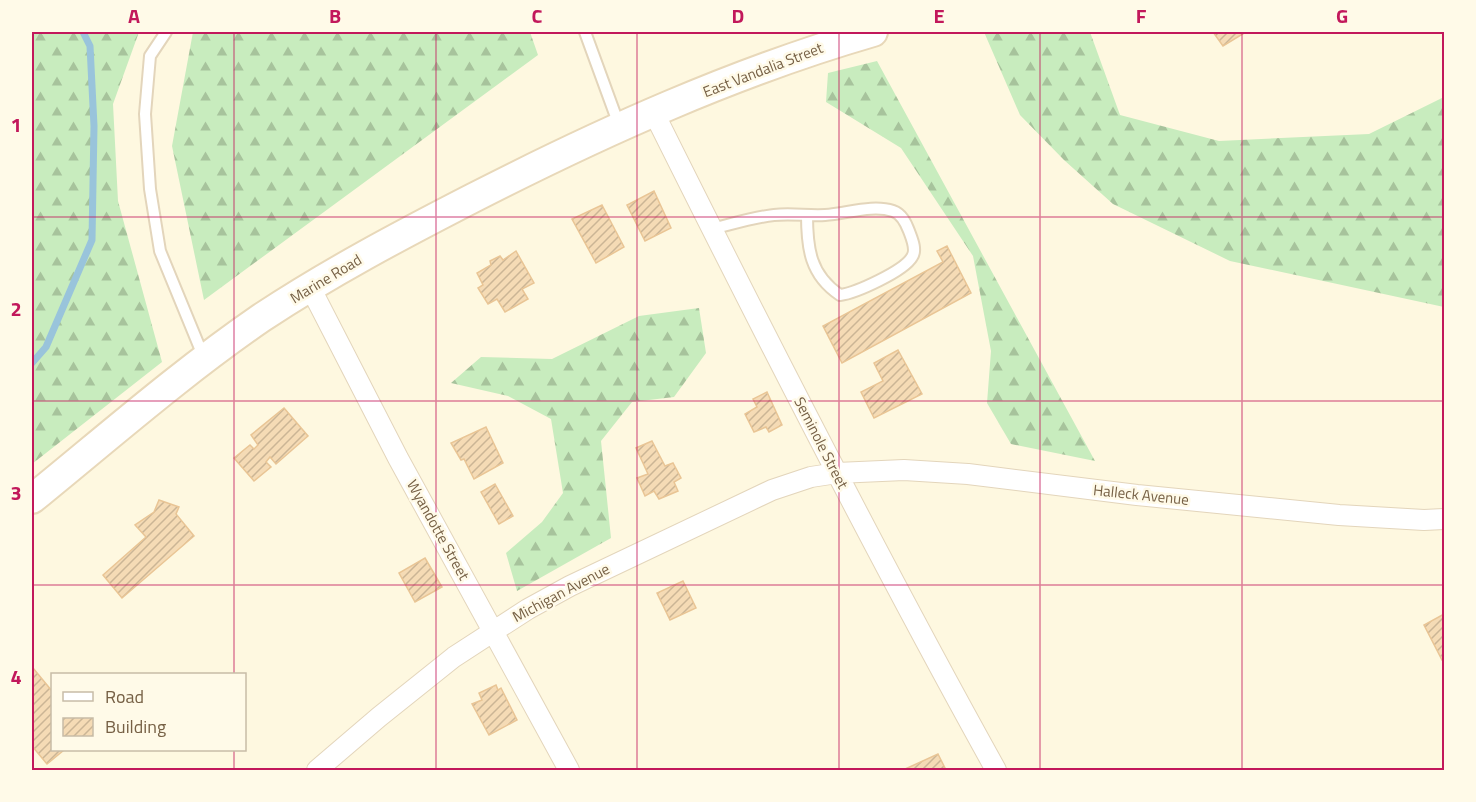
<svg xmlns="http://www.w3.org/2000/svg" width="1476" height="802" viewBox="0 0 1476 802" font-family="'Titillium Web',sans-serif">
<style>
.forest{fill:url(#forest-firs)}
.lines{fill:none;stroke-linecap:round;stroke-linejoin:round}
.stream{stroke:#99c4db;stroke-width:7}
.building{fill:url(#building-hatch);stroke:#e9c595;stroke-width:1.5}
.lane-casing{stroke:#e3d5bb;stroke-width:14}
.street-casing{stroke:#e3d5bb;stroke-width:22}
.secondary-casing{stroke:#e8d8b9;stroke-width:32}
.lane{stroke:#fff;stroke-width:10}
.street{stroke:#fff;stroke-width:20}
.secondary{stroke:#fff;stroke-width:28}
.grid{fill:none;stroke:#c2185b;stroke-width:1.5;stroke-opacity:0.55}
.labels{text-anchor:middle;stroke-width:5;stroke-linejoin:round;paint-order:stroke}
.street-label{font-size:15px;fill:#766045;stroke:#fffae8}
.neatline{fill:none;stroke:#c2185b;stroke-width:2}
.grid-label{font-size:20px;text-anchor:middle;font-weight:bold;fill:#c2185b}
</style>
<defs>
<pattern id="forest-firs" width="22" height="20" patternUnits="userSpaceOnUse" patternTransform="scale(1.5)"><rect width="22" height="20" fill="#c8ecbe"/><path d="M5 1l3.5 6h-7zM16 11l3.5 6h-7z" fill="#a7c39c"/></pattern>
<pattern id="building-hatch" width="6" height="6" patternUnits="userSpaceOnUse" patternTransform="scale(1.5)"><rect width="6" height="6" fill="#f5dbb5"/><path d="M-1 1l2-2M0 6l6-6M5 7l2-2" fill="none" stroke="#cbb595"/></pattern>
</defs>
<rect width="100%" height="100%" fill="#fef8e0"/>
<path class="forest" d="M32,32h107l-26,72 5,97 44,161 -130,102z
M193,32h337l8,23 -334,245 -32,-154z
M984,32h106l30,83 99,26 150,-7 75,-37v210l-214,-46 -117,-57 -49,-44 -44,-45z
M877,61l218,400 -84,-17 -24,-41 4,-52 -18,-95 -72,-108 -75,-46 2,-29z
M699,308l7,45 -32,44 -42,5 -31,39 10,97 -94,53 -11,-38 36,-31 21,-29 -12,-74 -43,-23 -57,-13 30,-26 71,2 87,-43z"/>
<g class="lines">
<path class="stream" d="M32,363l14,-16 46,-107 2,-114 -4,-80 -7,-14"/>
</g>
<path class="building" d="M1213,32h33l-23,14z
M654,191l17,37 -26,13 -18,-36z
M602,205l22,42 -28,16 -24,-44z
M947,246l24,47 -129,70 -19,-37 120,-64 -6,-11z
M516,251l18,32 -12,6 6,10 -23,13 -8,-13 -9,5 -10,-16 5,-3 -6,-12 14,-8 -1,-4 10,-5 3,4z
M898,350l24,44 -48,24 -13,-26 22,-11 -9,-18z
M767,392l15,33 -13,7 -3,-5 -12,5 -9,-18 12,-7 -4,-8z
M284,408l24,28 -32,28 -6,-7 -4,5 5,5 -17,14 -20,-23 16,-13 4,4 4,-4 -7,-10z
M486,427l17,36 -29,16 -10,-20 -3,1 -10,-17z
M652,441l13,25 8,-3 8,15 -7,4 4,9 -19,8 -5,-8 -9,5 -8,-18 11,-4 -12,-26z
M495,484l18,32 -14,8 -18,-32z
M159,500l20,7 -3,7 18,22 -72,62 -19,-23 43,-38 -11,-12 19,-13z
M425,558l17,29 -27,15 -16,-29z
M683,581l13,27 -26,12 -13,-27z
M1444,614v45l-2,1 -18,-35z
M33,668l19,23v59h12l-17,14 -15,-18v-77z
M496,685l2,5 3,-2 16,32 -28,15 -17,-31 10,-4 -3,-7z
M938,754l8,16h-43z"/>
<g class="lines">
<defs>
<path id="lane" d="M166,32l-16,24 -5,58 5,75 10,62 44,107
M585,32l34,93
M712,229c20,-5 42,-12 62,-14 17,-2 34,1 51,0 21,-1 47,-11 68,-4 9,3 13,12 16,20 3,8 8,19 3,26 -8,14 -56,36 -72,38 -30,-20 -33,-47 -33,-80"/>
<path id="street" d="M654,113c110,221 222,441 342,657
M310,287l88,171 171,312
M317,770l62,-53 75,-60 74,-48 42,-23 202,-96 39,-13 26,-4 67,-3 64,4 169,21 202,20 85,5 20,-1"/>
<path id="secondary" d="M32,499c75,-61 149,-126 229,-181 68,-45 140,-83 212,-120 129,-66 262,-126 400,-166"/>
</defs>
<use href="#lane" class="lane-casing"/>
<use href="#street" class="street-casing"/>
<use href="#secondary" class="secondary-casing"/>
<use href="#lane" class="lane"/>
<use href="#street" class="street"/>
<use href="#secondary" class="secondary"/>
</g>
<path class="grid" d="M234,32v642M436,32v738M637,32v738M839,32v738M1040,32v738M1242,32v738M32,217h1412M32,401h1412M32,585h1412M234,750v20"/>
<g class="labels">
<g class="street-label">
<text transform="translate(763 70) rotate(-21)" y="5">East Vandalia Street</text>
<text transform="translate(326 279) rotate(-31)" y="5">Marine Road</text>
<text transform="translate(821 443) rotate(63)" y="5">Seminole Street</text>
<text transform="translate(1141 495) rotate(6)" y="5">Halleck Avenue</text>
<text transform="translate(438 530) rotate(61)" y="5">Wyandotte Street</text>
<text transform="translate(561 593) rotate(-28)" y="5">Michigan Avenue</text>
</g>
</g>
<rect width="1476" height="802" fill="none" stroke="#fffae8" stroke-width="66"/>
<rect x="51" y="673" width="195" height="78" fill="#fffae8" stroke="#c8bca7" stroke-width="1.5"/>
<rect x="63" y="692" width="30" height="9" fill="#ffffff" stroke="#c8bca7" stroke-width="1.5"/>
<text x="105" y="703" font-size="18" fill="#766045">Road</text>
<rect x="63" y="718" width="30" height="18" fill="url(#building-hatch)" stroke="#c8bca7" stroke-width="1.5"/>
<text x="105" y="733" font-size="18" fill="#766045">Building</text>
<rect x="33" y="33" width="1410" height="736" class="neatline"/>
<g class="grid-label">
<text x="134" y="23">A</text>
<text x="335" y="23">B</text>
<text x="537" y="23">C</text>
<text x="738" y="23">D</text>
<text x="939" y="23">E</text>
<text x="1141" y="23">F</text>
<text x="1342" y="23">G</text>
<text x="16" y="132">1</text>
<text x="16" y="316">2</text>
<text x="16" y="500">3</text>
<text x="16" y="684">4</text>
</g>
</svg>
